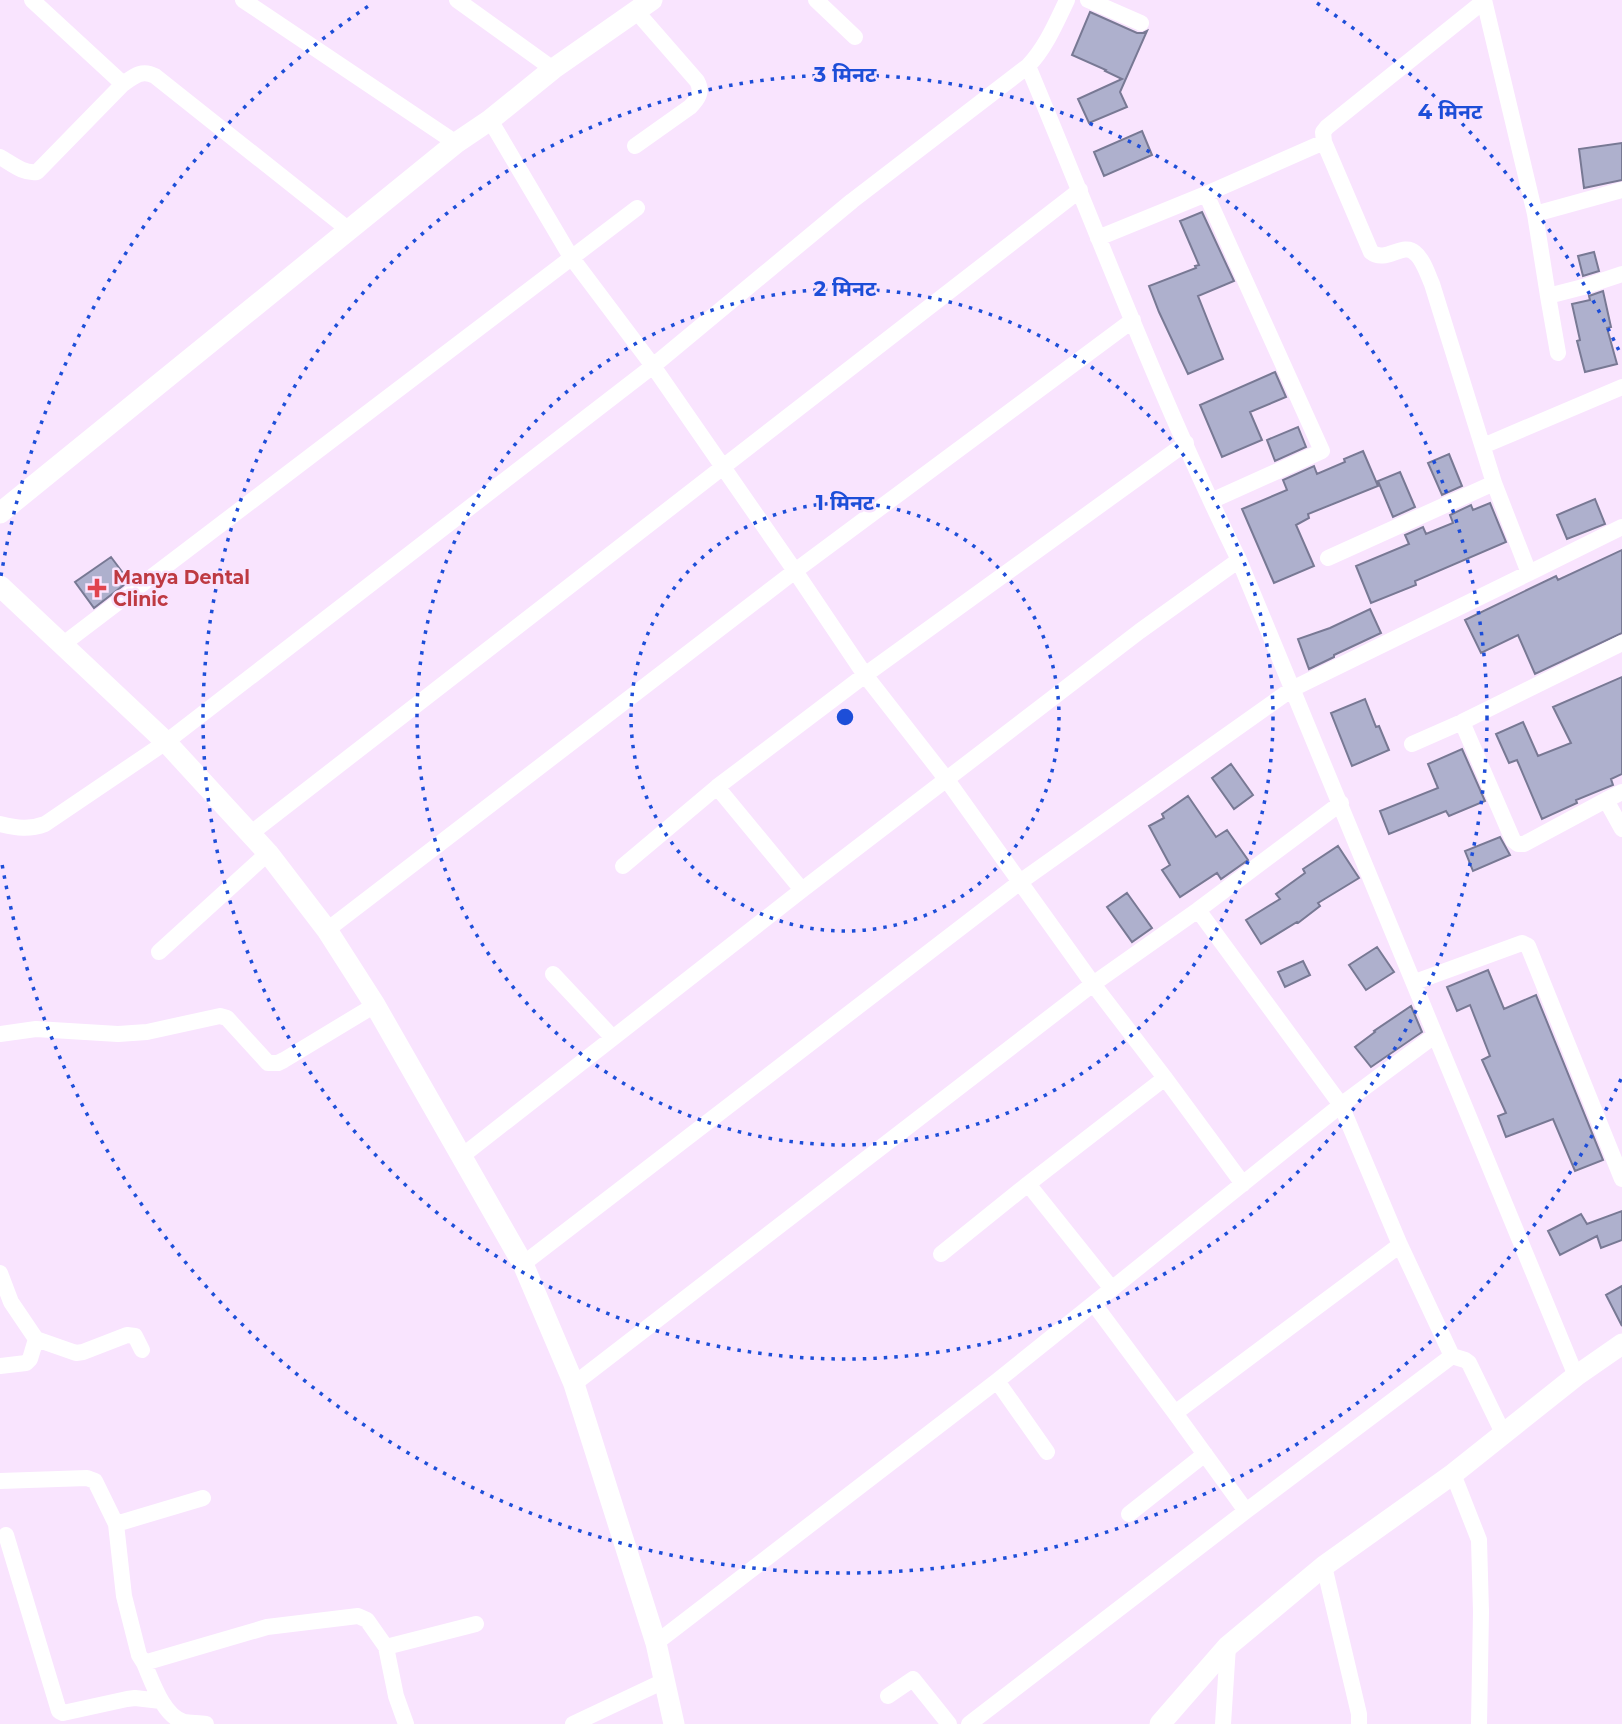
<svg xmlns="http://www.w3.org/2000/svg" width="1622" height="1724" viewBox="0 0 1622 1724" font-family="Montserrat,'Noto Sans Devanagari',sans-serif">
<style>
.building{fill:#aeb0cd;stroke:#787994;stroke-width:2}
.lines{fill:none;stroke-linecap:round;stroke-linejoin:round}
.street{stroke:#fff;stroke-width:16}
.secondary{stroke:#fff;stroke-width:21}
.ring{fill:none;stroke:#1d4ed8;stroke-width:3.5;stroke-dasharray:3.5 7}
.health-dot{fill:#e0444e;stroke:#f9e4fe;stroke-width:2.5}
.labels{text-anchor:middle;stroke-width:5;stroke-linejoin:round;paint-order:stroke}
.health-label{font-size:19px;font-weight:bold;fill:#be3a42;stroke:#f9e4fe;text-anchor:start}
.centre{fill:#1d4ed8;stroke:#f9e4fe;stroke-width:3.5}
.ring-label{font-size:21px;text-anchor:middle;font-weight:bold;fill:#1d4ed8;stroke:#f9e4fe;stroke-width:5;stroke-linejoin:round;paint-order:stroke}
</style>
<rect width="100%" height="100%" fill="#f9e4fe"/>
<path class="building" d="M1090,12l47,21h6l4,-2 -27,61 7,15 -38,16 -11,-24 44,-20 -17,-8 1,-1 -34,-15z
M1142,131l10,24 -48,21 -10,-24z
M1622,143v37l-38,8 -5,-39z
M1202,212l32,69 -36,15 25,63 -35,15 -29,-62 -10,-26 47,-18 -1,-2 4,-1 -19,-44z
M1594,252l5,19 -16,5 -5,-20z
M1603,291l8,36 -4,1 10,36 -32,8 -8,-31 3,-1 -8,-36 18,-4 -1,-4z
M1275,372l11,25 -36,15 12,28 -40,17 -22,-52z
M1298,427l8,20 -31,14 -8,-21z
M1363,451l15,35 -70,28 1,4 -13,7 18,41 -40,17 -32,-74 45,-19 -4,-10 31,-14 3,8 28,-12 -1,-3z
M1449,454l13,32 -20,9 -14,-32z
M1400,472l15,35 -22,10 -15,-36z
M1595,499l10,25 -38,15 -10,-24z
M1490,503l16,39 -91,39 1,4 -45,18 -15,-37 53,-22 -4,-9 18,-8 3,7 27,-11 -3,-8 21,-10 2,5z
M1622,550v83l-87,41 -17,-39 -37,18 -16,-33 91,-44 2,4z
M111,557l18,24 -35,27 -19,-26z
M1370,609l11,24 -47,22v2l-25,12 -11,-30 32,-11z
M1622,677v97l-11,5 2,6 -37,15 1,3 -35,16 -25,-59 -8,3 -13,-29 27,-12 15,34 33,-13 -18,-36z
M1365,699l11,28 3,-1 10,24 -37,16 -21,-53z
M1462,749l23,52 -36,15 -3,-5 -57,23 -9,-23 58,-23 -10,-24z
M1231,764l22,31 -19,14 -22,-31z
M1188,796l28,41 11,-7 21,30 -27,19 -4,-6 -37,24 -18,-27 8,-5 -21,-39 15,-8 -2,-4z
M1500,837l10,18 -37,16 -8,-20z
M1338,846l21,32 -41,25 2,3 -22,17 -1,-1 -36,22 -15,-24 34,-21 -4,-5 29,-21 -2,-4z
M1127,893l25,35 -20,14 -25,-35z
M1377,947l17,25 -28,18 -17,-25z
M1303,961l7,14 -25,12 -7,-15z
M1488,970l16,39 32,-14 67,165 -28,11 -22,-52 -47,18 -8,-21 8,-3 -24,-53 8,-4 -20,-51 -13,6 -10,-24z
M1411,1006l11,26 -51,35 -16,-20 20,-15 -1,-1z
M1622,1211v29l-21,8 -4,-12 -37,19 -12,-24 33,-17 6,10z
M1622,1286v40l-16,-31z"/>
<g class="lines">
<path class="street" d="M32,0l91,84
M243,0l213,143
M457,0l96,69
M816,0l39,37
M1088,0l53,23
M1484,0l51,214 87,-24
M1484,1l-157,126 -4,5 1,10 47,110c15,12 32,-11 44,1 8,6 13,22 17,31l62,199 35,90 93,-46
M1028,66c69,165 132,333 211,494l337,816
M490,120l81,137 82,109 142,205 70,104 82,105 146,204 72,94 78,106
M635,146l55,-39c8,-8 13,-15 7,-26l-61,-70
M0,157c11,6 23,17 37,15l86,-88c11,-8 19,-15 32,-8l194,154
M1206,194l118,-52
M1535,214l13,82 35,-9 39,-13
M1098,238l108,-44 116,257 -111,50
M1548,296l10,57
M1483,446l139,-59
M1328,558l166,-75
M62,645l575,-437
M1462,722l160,-79
M1412,744l50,-22 51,118 5,4h6l82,-44
M717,787l85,103
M1622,792l-16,8 16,29
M0,824c17,4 29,6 45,0l121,-82 487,-376 199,-165 176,-135c18,-19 28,-43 39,-66
M250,834l830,-644
M623,866l94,-79 148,-112 321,-232
M1198,910l143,195 59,140 52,111 13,4 4,3 34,70
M327,930l468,-359 338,-251
M159,952l109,-99
M553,974l60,64
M1415,982l107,-39 6,3 94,233
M0,1034l36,-5 82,5 29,-2 73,-16 7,2 41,45h10l6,-3 91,-55
M462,1156l340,-266 338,-259 99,-71
M1028,1184l137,-106
M941,1254l87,-70 84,105
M523,1264l497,-382 272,-193 237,-116
M0,1273l11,29 25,37 40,14 7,-1 44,-17 8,1 7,14
M1094,1304l81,109 71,98
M0,1366l26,-3 4,-4 6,-20
M997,1381l50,71
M574,1384l519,-400 105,-74 143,-107
M1175,1413l225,-168
M1453,1474l26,66 2,72 -2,112
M0,1481l87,-3 8,3 21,43 8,72 15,59 5,8 123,-36 91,-11 9,4 19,27
M1129,1514l76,-60
M116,1524l87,-26
M6,1535l53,176 4,2 64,-14 8,-1 26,3
M1324,1566l35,148v10
M656,1643l341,-262 344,-276 93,-69
M144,1663c8,18 19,53 40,59 6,1 15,1 22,2
M888,1696l25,-17 36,45
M406,1724l-10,-28 -10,-49 90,-23
M573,1724l91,-43
M969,1724l277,-213 206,-155
M1223,1724l5,-78"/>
<path class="secondary" d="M0,513l456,-370 34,-23 63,-51 99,-69
M0,586l166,156 102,111 59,77 48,75 148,259 51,120 82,259 18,81
M1160,1724l68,-78 96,-80 129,-92 123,-98 46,-32"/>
</g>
<g class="ring">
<circle cx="845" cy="717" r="214"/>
<circle cx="845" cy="717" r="428"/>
<circle cx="845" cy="717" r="642"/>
<path d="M1621 1079A856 856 0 0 1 1 858M1 576A856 856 0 0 1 373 3M1317 3A856 856 0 0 1 1621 355"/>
</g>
<path class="health-dot" d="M93.5 577.5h7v7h7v7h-7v7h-7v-7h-7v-7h7z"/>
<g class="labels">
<g class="health-label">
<text x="113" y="584">Manya Dental<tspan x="113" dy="22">Clinic</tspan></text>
</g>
</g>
<circle cx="845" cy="717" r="10" class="centre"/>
<g class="ring-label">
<text x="845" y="82">3 मिनट</text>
<text x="1450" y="119">4 मिनट</text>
<text x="845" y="296">2 मिनट</text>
<text x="845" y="510">1 मिनट</text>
</g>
</svg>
